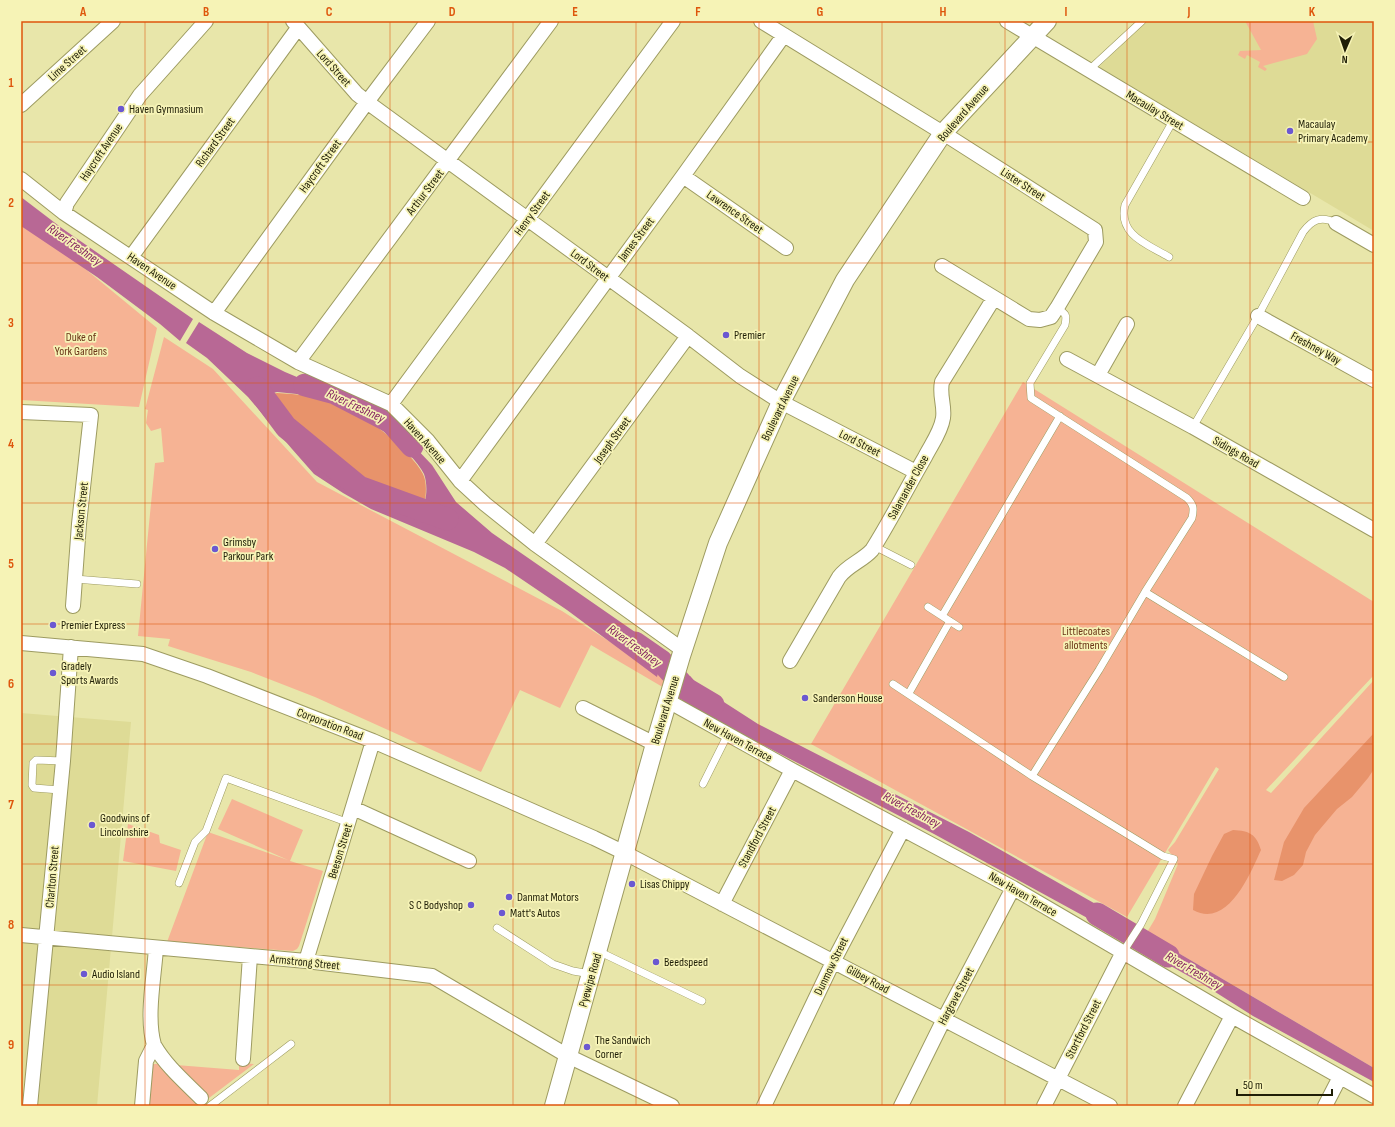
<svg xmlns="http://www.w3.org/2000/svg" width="1395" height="1127" viewBox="0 0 1395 1127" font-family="'Sofia Sans Condensed',sans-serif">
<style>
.built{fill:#dedb96}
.green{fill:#f6b394}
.forest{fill:#e8936b}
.water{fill:#b86895;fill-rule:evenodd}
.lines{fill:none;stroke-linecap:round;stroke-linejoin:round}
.river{stroke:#b86895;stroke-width:23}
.service-casing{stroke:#9d9b61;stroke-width:8}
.minor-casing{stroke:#9d9b61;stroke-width:16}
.tertiary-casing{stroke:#9d9b61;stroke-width:20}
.service{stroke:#fff;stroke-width:7}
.minor{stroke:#fff;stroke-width:14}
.tertiary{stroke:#fff;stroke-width:18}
.grid{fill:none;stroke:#de560c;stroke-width:1;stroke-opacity:0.55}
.poi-dot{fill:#6b58d1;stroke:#f6f3b6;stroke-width:1.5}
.labels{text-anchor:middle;stroke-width:3.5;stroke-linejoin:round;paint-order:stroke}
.street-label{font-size:12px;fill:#1f1e06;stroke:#f6f3b6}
.poi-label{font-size:12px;fill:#1f1e06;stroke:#f6f3b6;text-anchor:start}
.park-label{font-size:12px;fill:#6b3518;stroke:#f6f3b6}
.water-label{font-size:13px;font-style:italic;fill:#852462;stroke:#f6f3b6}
.neatline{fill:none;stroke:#de560c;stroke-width:1.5}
.grid-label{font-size:13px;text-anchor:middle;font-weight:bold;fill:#de560c}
</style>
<rect width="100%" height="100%" fill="#e8e6aa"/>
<path class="built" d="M1147,21h227v210l-275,-164z
M21,713l110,9 -34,384h-76z"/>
<path class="green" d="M1245,21h68l4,18 -10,15 -44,12 4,3 -2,2 -7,-4 2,-5 -13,-7 -2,4 -7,-4 2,-4 21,-1z
M21,216l136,112 -18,79 -118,-7z
M164,337l49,32 104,113 245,129 106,68 -2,10 -75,-44 -31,63 -40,-18 -39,82 -166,-75 -64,-25 -83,-26 2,-7 -32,-3 17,-173 9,-1 -3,-34 -10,3 -5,-8 2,-13 -3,-1z
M1023,382l351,220v73l-108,115 5,3 103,-113v388l-228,-134 9,-15 23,-55 -10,-14 7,-8 44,-73 -3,-2 -89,150 -316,-173z
M232,799l71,31 -13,31 33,10 -24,75 -2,3 -4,2 -126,-9 41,-110 80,28 -70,-31z
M128,824l31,11 1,8 21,7 -5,21 -53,-10z
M239,1063l15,1 -45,34 -18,-17 -15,-16 63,5z
M151,1064h7l43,40 -4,2h-50z"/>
<path class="forest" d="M277,393c20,1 39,3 57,9 26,8 77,48 89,72 4,8 3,19 2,27l-8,7 -58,-22 -73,-60 -14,-19 -5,-12z
M1374,733v36l-6,9 -16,19 -15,12 -22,26 -9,17 -3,13 -9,10 -12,6 -8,-1 10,-38 20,-34z
M1233,830c17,1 23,4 28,20 -11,24 -33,79 -68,60l1,-16 18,-38 12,-22z"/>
<path class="water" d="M21,197l42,32 130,90 -13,22 -20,-17 -63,-47 -76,-51z
M199,322l48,31 38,19 50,21 56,29 41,43 24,37 36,31 169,117 2,5 -6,22 -90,-67 -62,-42 -31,-16 -103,-43 -28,-16 -29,-19 -22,-25 -44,-52 -41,-39 -21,-15zM277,392c20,2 39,3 58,9 25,9 77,49 89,73 3,8 3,19 1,27l-8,7 -58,-21 -73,-60 -14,-19 -6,-13z
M690,676l9,10 59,38 211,108 160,91 -9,12 -7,-3 -179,-98 -238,-124 -13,-9v-5z
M1146,934l228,134v14l-121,-66 -52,-33 -64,-36z"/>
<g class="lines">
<path class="river" d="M305,385l30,8 56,29 21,24
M257,388l29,39 73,60 88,32
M635,643l26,18 25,28 27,16
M1097,914l71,42"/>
<defs>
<path id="service" d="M1089,70l53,-49
M1169,257c-22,-13 -51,-22 -44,-52l48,-84
M1193,427l65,-111 45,-84c9,-12 18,-17 33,-9
M874,546l37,19
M75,579l62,5
M1145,592l139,85
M928,607l31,20
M942,616l118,-200
M893,684l139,92 131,80 11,3 -33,65 -18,28
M909,693l41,-72
M1032,776l67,-106 46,-78 47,-74c2,-9 2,-13 -5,-20l-156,-100 -1,-15 35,-58c2,-11 1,-11 -8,-17
M703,784l25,-50
M60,790l-26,-2 -2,-3 1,-22 3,-3 27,1
M179,883l16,-41 11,-11 20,-53 123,45
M497,928l56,36 20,7 18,3
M598,951l104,50
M210,1106l81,-62"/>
<path id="minor" d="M293,21l64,73 10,8 321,234 52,40 41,26 135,70
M761,21l182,112 152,97 1,12 -39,66 -6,9 -11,3 -11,-1 -87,-53
M1007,21l296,177
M21,105l92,-84
M683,176l103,72
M21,179l43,34 150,100 84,49 93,42 37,37 32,40 25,23 50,40 148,106
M64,213l3,-10 73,-108 66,-74
M1336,223l38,22
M131,257l167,-229
M214,313l153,-211 61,-81
M1258,316l116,64
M1067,359l126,68 181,103
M298,362l253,-341
M1098,375l29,-51
M391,404l282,-383
M21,412l70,3 -12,109 -6,82
M460,481l223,-305 101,-141
M535,544l153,-208
M21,643l122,11 64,22 166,65 221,97 31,15 485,253
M790,661l49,-84c9,-12 23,-16 33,-27 19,-30 35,-62 53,-93 6,-12 16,-25 18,-39 2,-12 -4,-23 -1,-36l52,-84
M668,701l124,69 221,118 219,128 142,80
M583,708l72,36
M353,808l116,53
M722,904l70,-134
M21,935l285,26 126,15 136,80 104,50
M306,961l67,-220
M154,1045c12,21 31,37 47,53
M243,1059l7,-103
M30,1106l33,-345 8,-114
M142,1106l4,-45 8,-16c-8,-28 0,-67 2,-97
M764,1106l69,-144 70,-133
M901,1106l43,-87 69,-131
M1044,1106l79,-154
M1185,1106l47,-90
M1325,1106l15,-29"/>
<path id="tertiary" d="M554,1106l101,-362 26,-88 37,-113 63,-141 64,-122 98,-147 104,-112"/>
</defs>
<use href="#service" class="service-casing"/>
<use href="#minor" class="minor-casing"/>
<use href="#tertiary" class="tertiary-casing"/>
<use href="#service" class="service"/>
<use href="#minor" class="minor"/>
<use href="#tertiary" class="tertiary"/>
</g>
<path class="grid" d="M145,21v1085M268,21v1085M390,21v1085M513,21v1085M636,21v1085M759,21v1085M882,21v1085M1005,21v1085M1127,21v1085M1250,21v1085M21,142h1353M21,263h1353M21,383h1353M21,503h1353M21,624h1353M21,744h1353M21,864h1353M21,985h1353"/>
<g class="poi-dot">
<circle cx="121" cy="109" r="4"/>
<circle cx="1290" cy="131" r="4"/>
<circle cx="726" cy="335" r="4"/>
<circle cx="215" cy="549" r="4"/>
<circle cx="53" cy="625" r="4"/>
<circle cx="53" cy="673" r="4"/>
<circle cx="805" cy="698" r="4"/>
<circle cx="92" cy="825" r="4"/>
<circle cx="632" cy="884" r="4"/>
<circle cx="509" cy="897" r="4"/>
<circle cx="471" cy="905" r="4"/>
<circle cx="502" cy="913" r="4"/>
<circle cx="656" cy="962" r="4"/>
<circle cx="84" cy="974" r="4"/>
<circle cx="587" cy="1047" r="4"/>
</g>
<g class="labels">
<g class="street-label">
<text transform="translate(67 63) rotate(-42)" y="4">Lime Street</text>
<text transform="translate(334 68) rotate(48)" y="4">Lord Street</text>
<text transform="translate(1155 110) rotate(31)" y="4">Macaulay Street</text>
<text transform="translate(963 113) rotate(-49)" y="4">Boulevard Avenue</text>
<text transform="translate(215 142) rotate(-54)" y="4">Richard Street</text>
<text transform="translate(101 152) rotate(-56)" y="4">Haycroft Avenue</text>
<text transform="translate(320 166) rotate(-54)" y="4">Haycroft Street</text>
<text transform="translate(1023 184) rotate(33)" y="4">Lister Street</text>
<text transform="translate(425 192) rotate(-53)" y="4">Arthur Street</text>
<text transform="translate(735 212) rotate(35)" y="4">Lawrence Street</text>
<text transform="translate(532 213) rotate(-54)" y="4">Henry Street</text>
<text transform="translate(636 239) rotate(-53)" y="4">James Street</text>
<text transform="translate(590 265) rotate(37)" y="4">Lord Street</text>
<text transform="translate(152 271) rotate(34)" y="4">Haven Avenue</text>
<text transform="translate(1316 348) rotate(29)" y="4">Freshney Way</text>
<text transform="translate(780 408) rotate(-64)" y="4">Boulevard Avenue</text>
<text transform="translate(612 440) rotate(-54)" y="4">Joseph Street</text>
<text transform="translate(425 441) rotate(48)" y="4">Haven Avenue</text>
<text transform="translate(860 443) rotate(27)" y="4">Lord Street</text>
<text transform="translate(1236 452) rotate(30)" y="4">Sidings Road</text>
<text transform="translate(908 487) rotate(-61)" y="4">Salamander Close</text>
<text transform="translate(81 511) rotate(-84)" y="4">Jackson Street</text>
<text transform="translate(665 710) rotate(-73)" y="4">Boulevard Avenue</text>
<text transform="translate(330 724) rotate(21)" y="4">Corporation Road</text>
<text transform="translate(738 740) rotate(29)" y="4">New Haven Terrace</text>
<text transform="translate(757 837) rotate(-62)" y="4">Standford Street</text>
<text transform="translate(340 851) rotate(-73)" y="4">Beeson Street</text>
<text transform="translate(52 877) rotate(-85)" y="4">Charlton Street</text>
<text transform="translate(1023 894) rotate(30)" y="4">New Haven Terrace</text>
<text transform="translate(305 962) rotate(6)" y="4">Armstrong Street</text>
<text transform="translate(831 966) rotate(-64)" y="4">Dunmow Street</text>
<text transform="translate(868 979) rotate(28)" y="4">Gilbey Road</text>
<text transform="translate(590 980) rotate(-74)" y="4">Pyewipe Road</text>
<text transform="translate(956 996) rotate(-62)" y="4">Hargrave Street</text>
<text transform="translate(1083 1029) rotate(-63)" y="4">Stortford Street</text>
</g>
<g class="poi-label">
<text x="129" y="113">Haven Gymnasium</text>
<text x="1298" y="128">Macaulay<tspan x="1298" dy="14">Primary Academy</tspan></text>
<text x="734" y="339">Premier</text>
<text x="223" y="546">Grimsby<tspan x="223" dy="14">Parkour Park</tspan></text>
<text x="61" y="629">Premier Express</text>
<text x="61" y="670">Gradely<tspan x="61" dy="14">Sports Awards</tspan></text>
<text x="813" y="702">Sanderson House</text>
<text x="100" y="822">Goodwins of<tspan x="100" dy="14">Lincolnshire</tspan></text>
<text x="640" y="888">Lisas Chippy</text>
<text x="517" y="901">Danmat Motors</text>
<text x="463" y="909" text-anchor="end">S C Bodyshop</text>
<text x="510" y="917">Matt's Autos</text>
<text x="664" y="966">Beedspeed</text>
<text x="92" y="978">Audio Island</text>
<text x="595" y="1044">The Sandwich<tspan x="595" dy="14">Corner</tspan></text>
</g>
<g class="park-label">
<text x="81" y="341">Duke of<tspan x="81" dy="14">York Gardens</tspan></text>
<text x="1086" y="635">Littlecoates<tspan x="1086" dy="14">allotments</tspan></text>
</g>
<g class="water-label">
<text transform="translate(75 244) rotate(35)" y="5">River Freshney</text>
<text transform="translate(356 405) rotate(25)" y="5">River Freshney</text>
<text transform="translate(635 645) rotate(36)" y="5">River Freshney</text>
<text transform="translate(912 809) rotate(28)" y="5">River Freshney</text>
<text transform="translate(1194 970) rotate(30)" y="5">River Freshney</text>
</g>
</g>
<rect width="1395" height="1127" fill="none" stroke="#f6f3b6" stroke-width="44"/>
<g transform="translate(1345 50) rotate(182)" stroke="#f6f3b6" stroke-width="3" paint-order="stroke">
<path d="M0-3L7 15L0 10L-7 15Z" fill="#1f1e06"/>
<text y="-6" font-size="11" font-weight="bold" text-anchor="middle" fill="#1f1e06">N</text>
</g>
<path d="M1237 1089v6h95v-6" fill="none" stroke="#1f1e06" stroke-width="2"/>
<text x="1243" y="1089" font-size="12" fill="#1f1e06" stroke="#f6f3b6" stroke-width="3" paint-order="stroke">50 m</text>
<rect x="22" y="22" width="1351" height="1083" class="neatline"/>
<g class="grid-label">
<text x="83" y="16">A</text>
<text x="206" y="16">B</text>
<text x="329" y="16">C</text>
<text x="452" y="16">D</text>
<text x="575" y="16">E</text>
<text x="698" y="16">F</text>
<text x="820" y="16">G</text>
<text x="943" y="16">H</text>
<text x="1066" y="16">I</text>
<text x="1189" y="16">J</text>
<text x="1312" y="16">K</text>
<text x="11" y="87">1</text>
<text x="11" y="207">2</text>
<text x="11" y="327">3</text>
<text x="11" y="448">4</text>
<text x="11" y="568">5</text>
<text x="11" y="688">6</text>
<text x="11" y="809">7</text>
<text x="11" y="929">8</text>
<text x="11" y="1049">9</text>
</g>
</svg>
